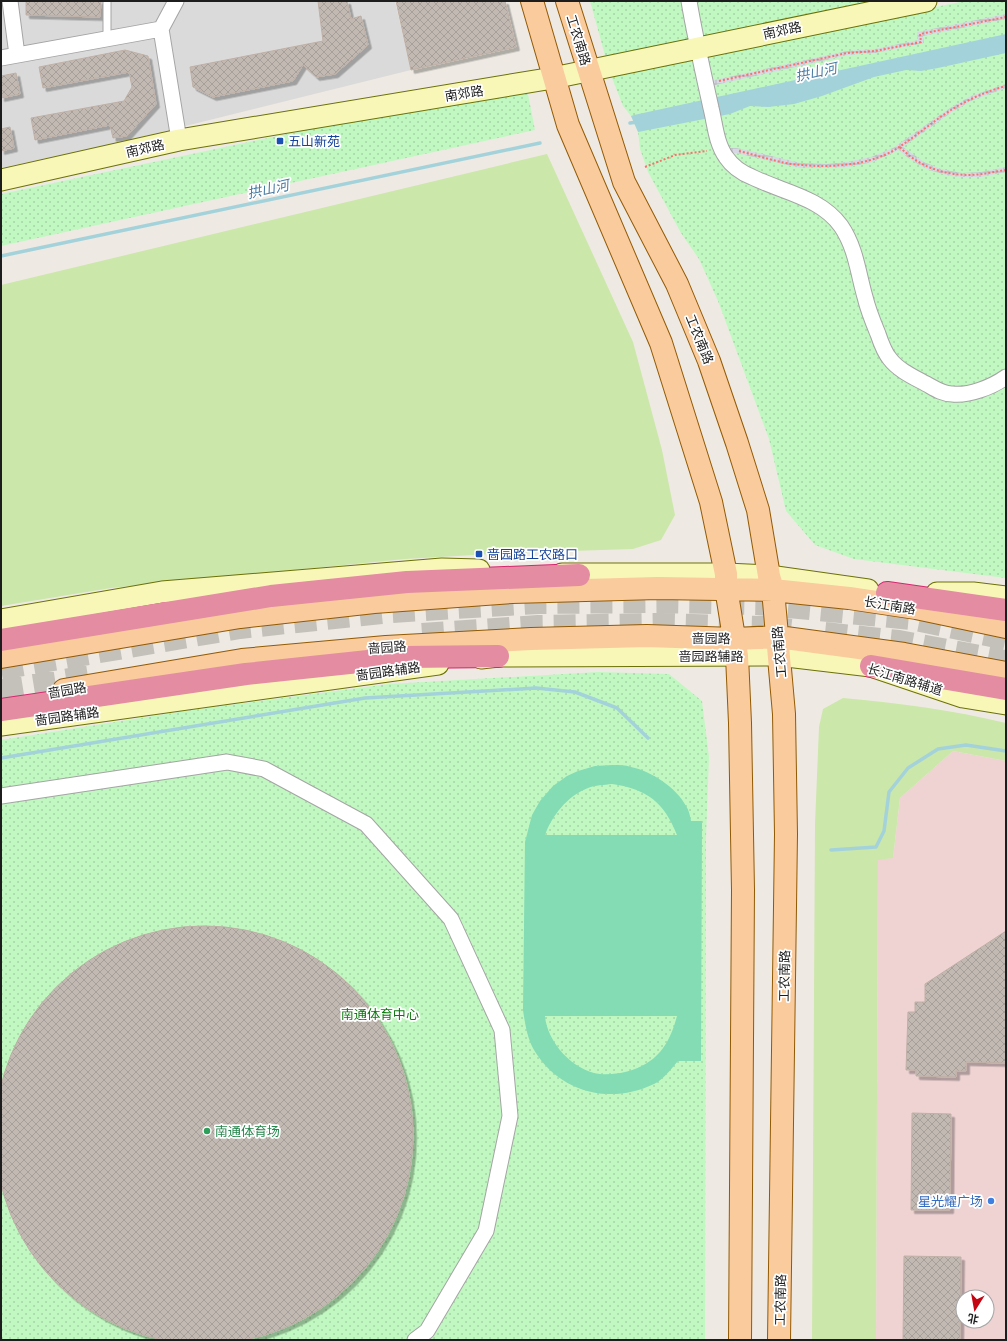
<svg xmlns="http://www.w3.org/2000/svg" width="1007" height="1341" viewBox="0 0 1007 1341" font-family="Karla,'Noto Sans SC',sans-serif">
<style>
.residential{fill:#dbdada}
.commercial{fill:#efd3d3;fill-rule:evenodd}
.grass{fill:#cce7aa}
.park{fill:url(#park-dots)}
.pitch{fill:#83dcb4;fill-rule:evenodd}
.plaza{fill:url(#plaza-grid)}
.water{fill:#a4d2db}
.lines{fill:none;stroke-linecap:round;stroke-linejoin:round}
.stream{stroke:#a4d2db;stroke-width:3.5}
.building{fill:url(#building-cross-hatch);stroke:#bfb0a6;filter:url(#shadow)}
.highway-tunnel{stroke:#c4c1bb;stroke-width:22;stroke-dasharray:22 11;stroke-linecap:butt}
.lane-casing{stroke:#a4a4a4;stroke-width:9}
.street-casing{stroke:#a4a4a4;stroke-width:17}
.secondary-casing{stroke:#6c7107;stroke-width:23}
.primary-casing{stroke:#935a04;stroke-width:24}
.highway-casing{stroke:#d4286e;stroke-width:24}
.path{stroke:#f6726c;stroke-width:2;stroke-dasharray:2 2;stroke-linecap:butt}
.lane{stroke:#fff;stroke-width:7}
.street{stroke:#fff;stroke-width:15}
.secondary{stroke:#f8f7b8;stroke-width:21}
.primary{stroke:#f9cb9d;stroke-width:22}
.highway{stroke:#e48ca2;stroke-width:22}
.transit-dot{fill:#1a4fb4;stroke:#fff;stroke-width:1.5}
.leisure-dot{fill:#2e9e5b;stroke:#fff;stroke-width:1.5}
.shop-dot{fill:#3f7fe0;stroke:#fff;stroke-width:1.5}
.labels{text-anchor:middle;stroke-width:3.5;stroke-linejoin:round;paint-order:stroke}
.street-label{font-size:13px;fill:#1d1d1d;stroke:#fff}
.transit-label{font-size:13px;fill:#164399;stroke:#fff;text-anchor:start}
.park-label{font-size:13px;fill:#0e7810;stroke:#fff}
.leisure-label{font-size:13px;fill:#27864d;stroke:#fff;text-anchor:start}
.shop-label{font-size:13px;fill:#366cbe;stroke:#fff;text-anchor:end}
.water-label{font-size:14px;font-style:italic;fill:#497ba2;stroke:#fff}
</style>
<defs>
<pattern id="park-dots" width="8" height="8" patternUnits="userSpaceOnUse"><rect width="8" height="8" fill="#c1f8c1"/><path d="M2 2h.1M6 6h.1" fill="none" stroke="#a5d4a5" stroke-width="1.8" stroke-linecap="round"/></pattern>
<pattern id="plaza-grid" width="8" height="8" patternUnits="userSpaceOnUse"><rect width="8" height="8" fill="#d8d8e4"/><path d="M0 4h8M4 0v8" fill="none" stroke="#b9b9c3"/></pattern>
<pattern id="building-cross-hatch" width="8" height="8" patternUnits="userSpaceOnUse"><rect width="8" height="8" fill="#c3b9b3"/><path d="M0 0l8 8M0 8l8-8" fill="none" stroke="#a79f9a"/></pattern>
<filter id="shadow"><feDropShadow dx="3.5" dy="3.5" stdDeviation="0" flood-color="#0004"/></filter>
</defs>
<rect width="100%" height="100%" fill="#eeeae3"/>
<path class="residential" d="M1,1h394l16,69 -294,73 -116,25z"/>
<path class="commercial" d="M953,751l53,10v579h-130l2,-481 15,-1 7,-60zM963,1297h24v24h-24z"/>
<path class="grass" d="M547,154l86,188 29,108 13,65 -14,25 -28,9 -125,4 -103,6 -294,29 -110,18v-321z
M843,698c56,5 109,12 163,25v38l-53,-10 -53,47 -7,60 -15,2 -2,480h-64l3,-516 4,-97 4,-18z"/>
<path class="park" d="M590,1h302l-286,58z
M965,1h41v577l-152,-19 -39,-14 -29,-34 -17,-72 -51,-138 -19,-42 -18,-26 -33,-61 -8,-23 -2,-17 -7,-16 -8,-10 -13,-33z
M526,84l9,46 -534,116v-52z
M598,672l71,2 33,27 7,56 -3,80 -1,503h-704v-600l184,-29 204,-27z"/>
<path class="pitch" d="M613,765c6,0 12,0 18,2 20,4 46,21 55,39 3,4 4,10 5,15h11l-1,240h-23c-7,8 -15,19 -24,23 -44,21 -94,9 -120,-34 -7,-12 -9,-27 -11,-40l2,-168 7,-27 8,-14 13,-15 14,-10 11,-5 17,-5zM612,784c35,5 52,18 65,51h-132c7,-19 22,-39 43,-47 7,-3 16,-3 24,-4zM545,1016h132c-5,19 -13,37 -30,47 -14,9 -31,12 -47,11 -27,-3 -53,-32 -55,-58z
M-5 1135a209 209 0 1 1 418 0a209 209 0 1 1-418 0Z"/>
<path class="plaza" d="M1006,14v5l-83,17 1,7 -49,10 -27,2 -137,31 12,53 3,9h11l64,15 26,1 20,-2 24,-5 22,-9 57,-40 21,-12 35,-12v4l-33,12 -21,12 -49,35 21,15 17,7 21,4 19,-1 25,-5v5l-25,5h-19l-12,-1 -21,-6 -8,-4 -14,-9 -8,-7 -26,12 -25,5 -21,1h-27l-64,-15h-7l15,14 10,7 49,19 16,9 20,14 13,19 6,14 16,61 14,38 5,8 9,8 41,24 10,2 10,-1 19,-5 15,-6 9,-6v11l-4,3 -17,7 -20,6h-13l-12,-3 -22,-11 -22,-14 -10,-9 -6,-10 -15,-39 -16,-61 -6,-12 -11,-17 -18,-13 -15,-9 -49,-19 -12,-7 -16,-15 -8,-18 -19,-86 9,-2 6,27 137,-30 28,-2 43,-9 -1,-8z"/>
<path class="water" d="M1006,34v19l-68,15 -17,3 -15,-1 -32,7 -52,19 -28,8 -26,3 -18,-1 -20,8 -92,18 -7,-16 3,-1z"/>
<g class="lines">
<path class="stream" d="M630,123l8,-1
M1,256l539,-113
M1,758l364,-60 171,-10 39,4 42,16 31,30
M831,850l45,-3 8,-16 5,-39 19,-24 30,-19 28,-4 40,6"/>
</g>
<path class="building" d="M26,1h75l-1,16 -74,-2z
M318,1h29l4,18 10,-3 7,29 -33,29 -19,3 -13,-12 -10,16 -80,16 -20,-10 -3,-20 133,-26z
M396,1h109l11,46 -105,23z
M125,50l23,6 8,48 -29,32 -14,2 -3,-13 -75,15 -4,-22 93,-17 8,-14 -3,-15 -86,16 -4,-21z
M16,73l4,21 -19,4v-22z
M10,127l4,21 -13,3v-22z
M-5 1135a209 209 0 1 1 418 0a209 209 0 1 1-418 0Z
M1006,931v132l-40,-1v9h-10v6l-40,-1v-6h-10l2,-58h7v-10h10v-18z
M912,1113l39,1 -1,96h-39z
M904,1256l57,1 -1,83h-57z"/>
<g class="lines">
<path class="highway-tunnel" d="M825,633l74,8 107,20
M422,634l116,-8 120,-2 107,3 26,3
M1,669l239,-41 151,-16 148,-9 120,-1 98,2 154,15 95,20
M1,690l88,-14"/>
<defs>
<path id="lane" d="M107,39v-38"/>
<path id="street" d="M10,1l7,54
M176,1l-15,28 18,111
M689,1c6,36 14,71 22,107 4,16 5,35 15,49 6,9 16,16 26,20 30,15 68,20 89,49 15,22 17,47 24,71 3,13 8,25 13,37 3,9 6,18 12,25 9,12 26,19 40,27 7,4 14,8 22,8 17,2 40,-7 54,-17
M1,58l160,-29
M1,796l226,-34 37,7 102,55 85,95 51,111 8,86 -24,115 -59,100 -12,9"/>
<path id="secondary" d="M1,180l178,-40 374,-62 373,-77
M562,574h164l43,2 99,14
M937,593h36l33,4
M1,620l161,-28 280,-23 37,1
M481,658l17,-2 280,-1 93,11 92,31 43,7
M1,725l437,-61"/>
<path id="primary" d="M532,1l36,124 93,218 50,159 15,72v14l11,68 3,67 3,167 -3,450
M567,1l57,181 53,102 32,77 28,82 21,67 11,66 4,14 11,124 2,120 -7,506
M1,657l239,-40 134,-15 138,-10 146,-4 115,2 76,8 67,10 90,19
M64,690l178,-30 144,-13 145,-8 116,-3 87,3 44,-2 126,17 102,19"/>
<path id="highway" d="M887,593l119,17
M1,640l270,-44 136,-14 172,-7
M871,666l135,23
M1,710l245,-36 160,-17 92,-1"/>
</defs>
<use href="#lane" class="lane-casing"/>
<use href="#street" class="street-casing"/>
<use href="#secondary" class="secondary-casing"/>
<use href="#primary" class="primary-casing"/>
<use href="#highway" class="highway-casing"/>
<path class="path" d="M719,81l128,-28 28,-2 46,-9 -1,-8 86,-17
M900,147c20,22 53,31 82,27 8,-1 16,-3 24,-4
M739,151c21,5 42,13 63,14 29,3 69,0 94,-16 19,-12 36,-27 55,-39 16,-10 36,-19 55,-24
M645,167l30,-12 32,-4"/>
<use href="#lane" class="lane"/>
<use href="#street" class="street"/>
<use href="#secondary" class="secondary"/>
<use href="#primary" class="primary"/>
<use href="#highway" class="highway"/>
</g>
<g class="transit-dot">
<rect x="276" y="137" width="8" height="8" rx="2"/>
<rect x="475" y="550" width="8" height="8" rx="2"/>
</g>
<circle class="leisure-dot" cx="207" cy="1131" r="4"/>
<circle class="shop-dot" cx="991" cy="1201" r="4"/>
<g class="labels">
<g class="street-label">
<text transform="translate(782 30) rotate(-12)" y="5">南郊路</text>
<text transform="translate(579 40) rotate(73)" y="5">工农南路</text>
<text transform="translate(464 93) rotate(-9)" y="5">南郊路</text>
<text transform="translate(145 148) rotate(-13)" y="5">南郊路</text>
<text transform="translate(700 339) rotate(68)" y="5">工农南路</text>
<text transform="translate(890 605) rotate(9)" y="5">长江南路</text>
<text transform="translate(711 638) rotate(1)" y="5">啬园路</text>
<text transform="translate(387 647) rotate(-4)" y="5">啬园路</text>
<text transform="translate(779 652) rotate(-95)" y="5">工农南路</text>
<text x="711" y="661">啬园路辅路</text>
<text transform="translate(388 671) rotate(-8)" y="5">啬园路辅路</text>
<text transform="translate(905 679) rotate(17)" y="5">长江南路辅道</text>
<text transform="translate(67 690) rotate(-10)" y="5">啬园路</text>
<text transform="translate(67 716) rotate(-8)" y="5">啬园路辅路</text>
<text transform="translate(784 976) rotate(-89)" y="5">工农南路</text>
<text transform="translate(780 1300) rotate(-89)" y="5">工农南路</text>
</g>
<g class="transit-label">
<text x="288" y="146">五山新苑</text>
<text x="487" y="559">啬园路工农路口</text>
</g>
<g class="park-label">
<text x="380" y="1019">南通体育中心</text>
</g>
<g class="leisure-label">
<text x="215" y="1136">南通体育场</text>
</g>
<g class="shop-label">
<text x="983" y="1206">星光耀广场</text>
</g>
<g class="water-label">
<text transform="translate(816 72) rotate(-12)" y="5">拱山河</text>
<text transform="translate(268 189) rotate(-12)" y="5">拱山河</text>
</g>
</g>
<rect width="1007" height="1341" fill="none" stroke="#1d1d1d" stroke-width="4"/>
<g transform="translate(975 1309) rotate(191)"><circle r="19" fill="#ffffff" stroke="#a5a5a5"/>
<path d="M0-3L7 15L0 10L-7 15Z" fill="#c50512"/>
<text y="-6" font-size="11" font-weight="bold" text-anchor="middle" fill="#1d1d1d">北</text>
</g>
</svg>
